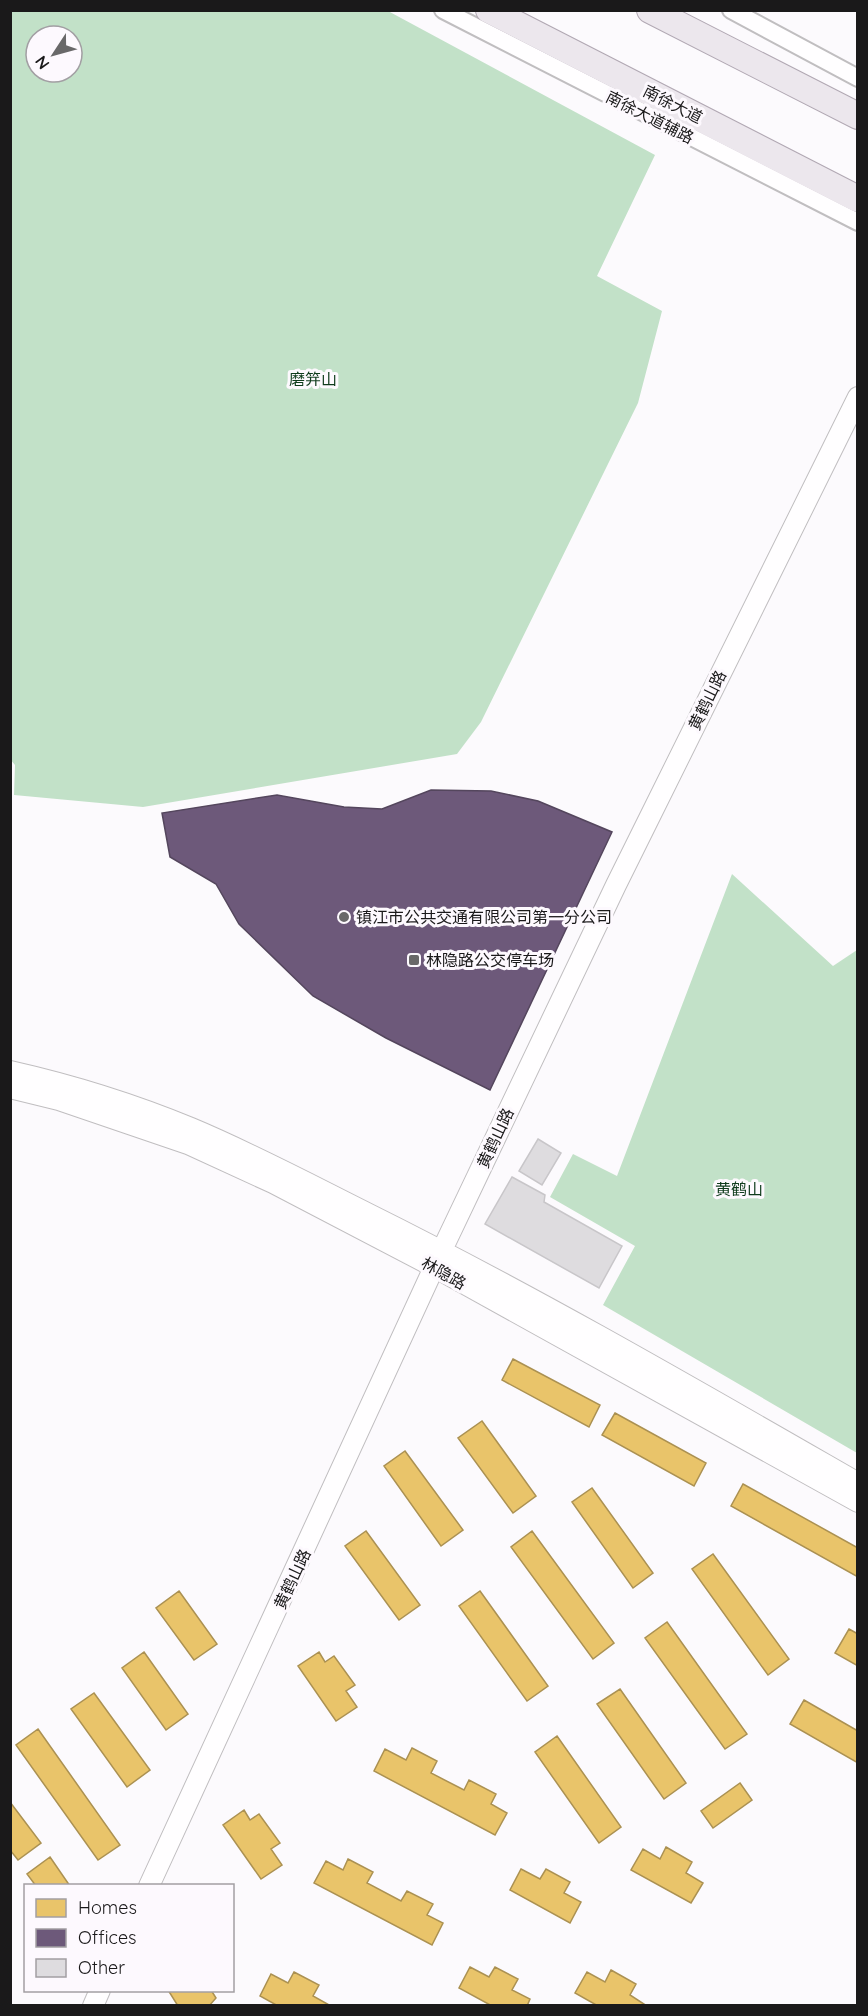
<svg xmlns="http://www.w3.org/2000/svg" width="868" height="2016" viewBox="0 0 868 2016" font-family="Quicksand,'Noto Sans SC',sans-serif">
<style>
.forest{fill:#c2e1c8;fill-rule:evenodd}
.homes{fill:#e9c46a;stroke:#ab9152;stroke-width:1.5}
.offices{fill:#6d597a;stroke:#54465d;stroke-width:1.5}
.building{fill:#dedcdf;stroke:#c8c6c9;stroke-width:1.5}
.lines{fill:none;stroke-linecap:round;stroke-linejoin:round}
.minor-casing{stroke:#c0bec0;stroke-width:20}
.tertiary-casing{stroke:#c0bec0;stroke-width:22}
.primary-casing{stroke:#b1a8b3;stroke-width:28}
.minor{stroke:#fffeff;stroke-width:16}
.tertiary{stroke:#fffeff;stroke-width:20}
.primary{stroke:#ece7ed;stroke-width:26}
.poi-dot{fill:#696869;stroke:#fdf9fe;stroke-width:2}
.labels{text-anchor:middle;stroke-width:6;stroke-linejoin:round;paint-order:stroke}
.street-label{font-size:16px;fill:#1a191a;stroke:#fdf9fe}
.park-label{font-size:16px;fill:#103c1d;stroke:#fdf9fe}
.poi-label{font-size:16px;fill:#1a191a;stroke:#fdf9fe;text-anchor:start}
</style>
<rect width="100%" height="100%" fill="#fcfafd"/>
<path class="forest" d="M10,11h378l267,144 -58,121 65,35 -24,92 -157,319 -24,32 -314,53 -129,-12 1,-30 -5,-6zM36,36h36v36h-36z
M732,874l101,92 24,-16v503l-254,-148 32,-59 -85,-49 23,-43 44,22z"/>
<path class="homes" d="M513,1359l87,46 -11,22 -87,-47z
M615,1413l91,50 -12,23 -92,-51z
M482,1421l54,75 -23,17 -55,-75z
M405,1451l58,79 -22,16 -57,-80z
M743,1484l115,64v29l-127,-71z
M592,1488l61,85 -20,15 -61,-86z
M366,1531l54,74 -21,15 -54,-74z
M532,1531l82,112 -21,16 -82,-112z
M713,1554l76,105 -21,16 -76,-106z
M179,1591l38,53 -23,16 -38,-52z
M480,1591l68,95 -21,15 -68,-95z
M667,1622l80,112 -22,15 -80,-111z
M849,1629l9,5v32l-23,-13z
M144,1652l44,62 -22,16 -44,-62z
M319,1652l6,10 9,-6 21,29 -9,6 11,16 -21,14 -38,-55z
M620,1689l66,94 -22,16 -67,-95z
M94,1693l56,77 -23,17 -56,-78z
M804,1700l54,31v32l-68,-39z
M38,1729l82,116 -22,15 -82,-115z
M557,1736l64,91 -22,16 -64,-91z
M412,1748l25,13 -6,12 33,17 5,-10 27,14 -5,10 16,9 -12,22 -121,-64 11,-22 21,11z
M740,1783l12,17 -39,28 -12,-17z
M10,1802l31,41 -23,17 -8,-10z
M244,1810l6,10 9,-6 21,29 -9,6 11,16 -21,14 -38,-54z
M666,1847l26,15 -6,11 17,10 -12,20 -60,-33 12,-21 17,10z
M50,1857l20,29h-34l-9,-12z
M348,1859l25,13 -6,11 34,18 6,-10 26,13 -6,11 16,8 -11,22 -118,-62 12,-22 17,9z
M521,1869l19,10 6,-10 24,13 -6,11 17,9 -11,21 -60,-33z
M470,1967l19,10 6,-10 23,12 -6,11 18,9 -3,7h-35l-33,-18z
M611,1970l25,14 -6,11 17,11h-49l-23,-13 12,-21 18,10z
M294,1972l25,13 -6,11 18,10h-53l-18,-10 11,-22 17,9z
M168,1990h43l5,8 -7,8h-31z"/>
<path class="offices" d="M431,790l60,1 47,10 74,31 -122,258 -104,-52 -73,-42 -74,-72 -23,-40 -46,-27 -8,-44 115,-18 67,12 38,2z"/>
<path class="building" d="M538,1139l23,14 -19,32 -23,-14z
M512,1177l33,18 -1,7 78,44 -23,42 -114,-64z"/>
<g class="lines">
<defs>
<path id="minor" d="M443,10l415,212
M731,10l127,68"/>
<path id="tertiary" d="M10,1071c62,14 123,33 181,57 60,25 118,56 176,85 167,83 329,177 491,270
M10,1088l49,12 129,44 85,39 161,84 424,235
M149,1886l293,-636 174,-365 242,-488
M93,2006l7,-16"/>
<path id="primary" d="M489,10l369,189
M650,10l208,106"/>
</defs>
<use href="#minor" class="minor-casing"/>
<use href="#tertiary" class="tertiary-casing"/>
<use href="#primary" class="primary-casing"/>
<use href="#minor" class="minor"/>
<use href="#tertiary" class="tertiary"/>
<use href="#primary" class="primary"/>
</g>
<g class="poi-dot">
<circle cx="344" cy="917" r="6"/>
<rect x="408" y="954" width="12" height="12" rx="3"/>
</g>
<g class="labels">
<g class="street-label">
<text transform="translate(673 104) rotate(27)" y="6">南徐大道</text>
<text transform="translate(650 117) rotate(27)" y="6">南徐大道辅路</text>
<text transform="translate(707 700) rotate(-64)" y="6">黄鹤山路</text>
<text transform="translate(495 1138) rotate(-65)" y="6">黄鹤山路</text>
<text transform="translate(444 1273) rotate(29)" y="6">林隐路</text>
<text transform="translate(292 1579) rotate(-65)" y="6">黄鹤山路</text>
</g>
<g class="park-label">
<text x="313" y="385">磨笄山</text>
<text x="739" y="1195">黄鹤山</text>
</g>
<g class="poi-label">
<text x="356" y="923">镇江市公共交通有限公司第一分公司</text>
<text x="426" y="966">林隐路公交停车场</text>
</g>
</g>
<rect width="868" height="2016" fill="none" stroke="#1a191a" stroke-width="24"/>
<rect x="24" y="1884" width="210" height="108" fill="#fdf9fe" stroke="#a29fa3" stroke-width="1.5"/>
<rect x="36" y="1899" width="30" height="18" fill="#e9c46a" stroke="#a29fa3" stroke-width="1.5"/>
<text x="78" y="1914" font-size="18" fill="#1a191a">Homes</text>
<rect x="36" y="1929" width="30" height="18" fill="#6d597a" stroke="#a29fa3" stroke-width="1.5"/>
<text x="78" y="1944" font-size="18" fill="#1a191a">Offices</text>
<rect x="36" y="1959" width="30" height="18" fill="#dedcdf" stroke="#a29fa3" stroke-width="1.5"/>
<text x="78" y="1974" font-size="18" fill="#1a191a">Other</text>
<g transform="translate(54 54) rotate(234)"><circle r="28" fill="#fdf9fe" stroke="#a29fa3" stroke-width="1.5"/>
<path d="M0-4.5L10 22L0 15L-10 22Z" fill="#696869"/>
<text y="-9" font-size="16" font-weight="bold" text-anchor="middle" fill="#1a191a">N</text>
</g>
</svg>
